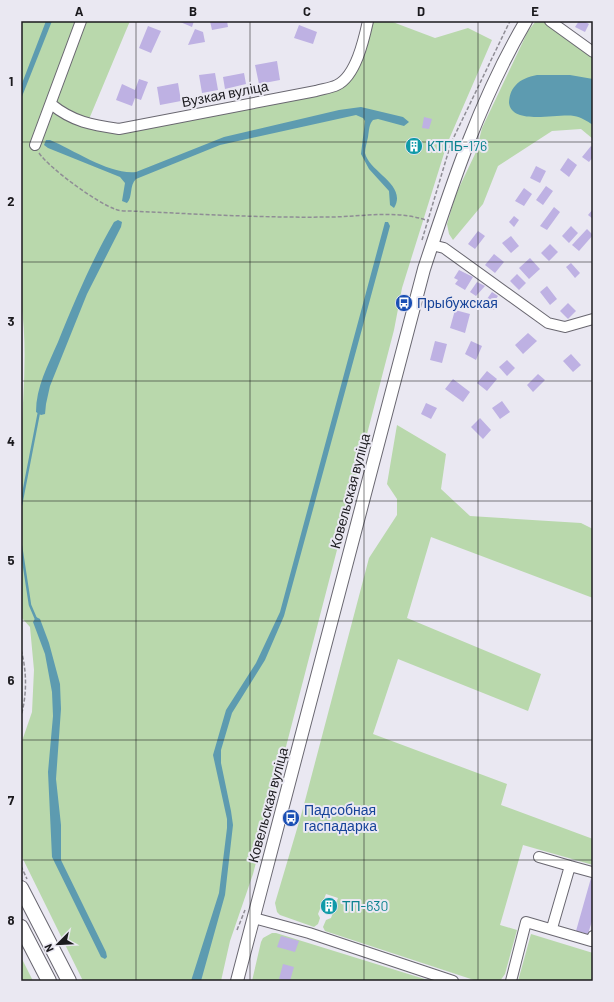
<svg xmlns="http://www.w3.org/2000/svg" width="614" height="1002" viewBox="0 0 614 1002" font-family="Barlow,sans-serif">
<style>
.green{fill:#b9d8ac}
.water{fill:#5d9bb0}
.lines{fill:none;stroke-linecap:round;stroke-linejoin:round}
.stream{stroke:#5d9bb0;stroke-width:2.5}
.building{fill:#beb1e3}
.minor-casing{stroke:#696770;stroke-width:12}
.major-casing{stroke:#696770;stroke-width:14}
.highway-casing{stroke:#696770;stroke-width:16}
.path{stroke:#8f8d95;stroke-width:1.5;stroke-dasharray:4 2;stroke-linecap:butt}
.minor{stroke:#fff;stroke-width:10}
.major{stroke:#fff;stroke-width:12}
.highway{stroke:#fff;stroke-width:14}
.grid{fill:none;stroke:#1b1a1e;stroke-width:1;stroke-opacity:0.55}
.labels{text-anchor:middle;stroke-width:4;stroke-linejoin:round;paint-order:stroke}
.street-label{font-size:14px;fill:#1b1a1e;stroke:#eae8f2}
.culture-label{font-size:14px;fill:#0d838f;stroke:#eae8f2;text-anchor:start}
.transit-label{font-size:14px;fill:#164399;stroke:#eae8f2;text-anchor:start}
.neatline{fill:none;stroke:#1b1a1e;stroke-width:1.5}
.grid-label{font-size:13px;text-anchor:middle;font-weight:bold;fill:#1b1a1e}
</style>
<rect width="100%" height="100%" fill="#eae8f2"/>
<path class="green" d="M21,21h109l-43,103 32,5 197,-38 32,-16 20,-54h22l45,17 33,-10 24,12 -45,104 -45,144 -8,42 -141,544 -23,67 -9,40h-138l-62,-126v-111l11,-32 2,-42 -4,-43 -9,-10c0,-58 -3,-118 0,-176 2,-46 7,-93 0,-139z
M536,21h11l46,34v84l-12,-10 -29,2 -54,35 -15,38 -30,36 -4,-6 -2,-10 9,-30 20,-42 6,-24 46,-97z
M397,425l49,29 -5,35 29,27 111,7 12,6v69l-162,-61 -24,81 134,56 -13,37 -130,-52 -25,75 134,50 -6,21 92,34v26l-70,-20 -23,80 17,5 -12,44 -5,7h-23l-152,-50 -2,-4 3,-7 5,-2 7,-20 -12,-4 -8,20 2,4 -2,6 -4,3 -34,-12 -3,-3 -2,-9 27,-91 67,-254 28,-43v-16l-10,-15z
M272,933h4l155,48h-179l9,-39 2,-4z
M531,934l62,19v28h-75z
M21,957l12,24h-12z"/>
<path class="water" d="M46,21h6l-31,78v-13z
M537,75h33l23,4v46c-6,-4 -12,-8 -19,-9 -16,-3 -62,10 -65,-13 0,-6 2,-13 6,-17 6,-7 13,-9 22,-11z
M361,107l42,10 6,5 -5,4 -26,-7 -5,1c-4,4 -4,11 -5,17 -1,5 -3,11 -3,16 4,19 43,32 29,55l-4,-3 -1,-14 -20,-22 -8,-15 4,-33 -2,-3 -7,-3 -136,30 -84,34c-7,7 -3,18 -9,24l-5,-2 3,-18 -5,-6 -72,-29 -4,-3 2,-5h4c24,10 60,35 86,32l88,-35 115,-27z
M118,220l4,2 -1,5 -34,67 -37,92 -4,18 -1,10 -4,1 -5,-3c0,-25 12,-47 22,-70 17,-42 33,-80 56,-120z
M385,222h3l2,4 -106,390 -19,44 -33,53 -11,37v13l10,48 2,14 -8,70 -24,86h-10l28,-88 8,-65v-9l-14,-64 13,-45 30,-47 24,-51z
M36,617l4,2 9,24 11,41 1,25 -5,70 5,46v35l45,92 1,5 -2,2 -4,-2 -49,-100 -4,-85 5,-56 -1,-24 -7,-38 -12,-32z"/>
<g class="lines">
<path class="stream" d="M21,505l18,-93
M21,546l9,59 6,14"/>
</g>
<path class="building" d="M178,21h16l-2,6z
M210,21h17l1,6 -16,3z
M579,21h5l5,3 -4,8 -10,-5z
M299,25l18,7 -4,12 -19,-6z
M148,26l13,5 -10,22 -12,-5z
M195,29l8,3 2,10 -17,3z
M277,61l3,19 -21,4 -4,-19z
M215,73l3,17 -16,3 -3,-18z
M244,73l2,11 -21,5 -2,-12z
M139,79l9,3 -7,18 -6,-2 -3,8 -16,-6 6,-16 13,6z
M178,83l3,18 -21,4 -3,-18z
M424,117l8,2 -3,10 -7,-1z
M591,146l2,2v9l-4,5 -7,-5z
M568,158l9,7 -8,12 -9,-7z
M536,166l10,5 -6,12 -10,-5z
M546,186l7,5 -10,14 -7,-5z
M524,188l8,6 -8,12 -9,-5z
M554,207l6,5 -13,18 -7,-4z
M593,209v10l-5,-4z
M514,216l5,4 -5,7 -5,-5z
M571,226l7,7 -9,10 -7,-7z
M587,229l6,6 -14,16 -7,-6z
M478,231l7,5 -10,13 -7,-5z
M511,236l8,10 -8,7 -9,-10z
M550,244l8,8 -9,9 -8,-8z
M494,254l10,8 -9,11 -10,-8z
M530,258l10,11 -11,10 -10,-11z
M571,263l9,10 -5,5 -9,-11z
M459,270l14,7 -8,13 -10,-6 3,-4 -4,-2z
M517,274l9,9 -7,7 -9,-9z
M477,282l8,4 -9,10 -6,-4z
M547,286l10,13 -7,6 -10,-13z
M492,292l6,4 -2,3 3,3 -5,8 -10,-7z
M568,303l8,8 -8,8 -8,-8z
M455,310l15,4 -5,19 -15,-5z
M528,333l9,8 -14,13 -8,-9z
M435,341l12,3 -5,19 -12,-3z
M471,341l11,5 -6,14 -11,-6z
M571,354l10,11 -8,7 -10,-11z
M507,360l8,8 -8,8 -8,-9z
M487,371l10,8 -10,12 -10,-8z
M538,374l7,6 -12,12 -6,-7z
M453,379l17,13 -7,10 -18,-13z
M502,401l8,11 -10,7 -8,-11z
M426,403l11,5 -6,11 -10,-5z
M480,418l11,12 -8,9 -12,-12z
M591,878l2,1v39l-5,16 -12,-3z
M328,900l6,2 -4,11 -5,-2z
M281,936l18,5 -4,11 -18,-5z
M283,964l11,3 -4,14 -11,-2z"/>
<g class="lines">
<defs>
<path id="minor" d="M550,21l43,31
M51,104c22,18 41,21 68,25l197,-38c7,-2 15,-3 21,-6 19,-9 27,-46 31,-64
M35,145l46,-124
M432,245l12,3 104,75 17,4 28,-8
M539,857l31,9 -18,62
M570,866l22,6
M254,918l55,15 144,48
M511,981l15,-59 65,19 2,-5"/>
<path id="major" d="M237,981l187,-712c28,-85 56,-170 102,-248"/>
<path id="highway" d="M21,888l48,93
M21,927l28,54"/>
</defs>
<use href="#minor" class="minor-casing"/>
<use href="#major" class="major-casing"/>
<use href="#highway" class="highway-casing"/>
<path class="path" d="M39,153c10,15 58,50 76,56 4,2 10,2 15,2 66,3 133,7 199,6 35,0 65,-8 100,4
M422,240l29,-97 59,-122
M21,650c6,21 6,45 0,66
M21,866l6,13
M237,930l8,-20"/>
<use href="#minor" class="minor"/>
<use href="#major" class="major"/>
<use href="#highway" class="highway"/>
</g>
<path class="grid" d="M136,21v960M250,21v960M364,21v960M478,21v960M21,142h572M21,262h572M21,381h572M21,501h572M21,621h572M21,740h572M21,860h572"/>
<defs>
<symbol id="building-disc" viewBox="-11 -11 22 22"><circle r="9.5" fill="#0f9aa8" stroke="#eae8f2"/><path d="M-4-6H4V6H1V3H-1V6H-4ZM-2.5-4.3h1.7v1.8h-1.7ZM.8-4.3h1.7v1.8H.8ZM-2.5-1h1.7V.8h-1.7ZM.8-1h1.7V.8H.8Z" fill="#fff"/></symbol>
<symbol id="bus-disc" viewBox="-11 -11 22 22"><circle r="9.5" fill="#1a4fb4" stroke="#eae8f2"/><path d="M-5-6H5V4H4V6H2V4H-2V6H-4V4H-5ZM-3.5-4V0h7V-4ZM-3.5 1.2v1.5H-2V1.2ZM2 1.2v1.5H3.5V1.2Z" fill="#fff"/></symbol>
</defs>
<g fill-rule="evenodd">
<use href="#building-disc" x="404" y="136" width="20" height="20"/>
<use href="#bus-disc" x="394" y="293" width="20" height="20"/>
<use href="#bus-disc" x="281" y="808" width="20" height="20"/>
<use href="#building-disc" x="319" y="896" width="20" height="20"/>
</g>
<g class="labels">
<g class="street-label">
<text transform="translate(225 94) rotate(-11)" y="5">Вузкая вуліца</text>
<text transform="translate(350 491) rotate(-75)" y="5">Ковельская вуліца</text>
<text transform="translate(268 805) rotate(-75)" y="5">Ковельская вуліца</text>
</g>
<g class="culture-label">
<text x="427" y="151">КТПБ-176</text>
<text x="342" y="911">ТП-630</text>
</g>
<g class="transit-label">
<text x="417" y="308">Прыбужская</text>
<text x="304" y="815">Падсобная<tspan x="304" dy="16">гаспадарка</tspan></text>
</g>
</g>
<rect width="614" height="1002" fill="none" stroke="#eae8f2" stroke-width="44"/>
<g transform="translate(58 944) rotate(246)" stroke="#eae8f2" stroke-width="3" paint-order="stroke">
<path d="M0-3L7 15L0 10L-7 15Z" fill="#1b1a1e"/>
<text y="-6" font-size="11" font-weight="bold" text-anchor="middle" fill="#1b1a1e">N</text>
</g>
<rect x="22" y="22" width="570" height="958" class="neatline"/>
<g class="grid-label">
<text x="79" y="16">A</text>
<text x="193" y="16">B</text>
<text x="307" y="16">C</text>
<text x="421" y="16">D</text>
<text x="535" y="16">E</text>
<text x="11" y="86">1</text>
<text x="11" y="206">2</text>
<text x="11" y="326">3</text>
<text x="11" y="446">4</text>
<text x="11" y="565">5</text>
<text x="11" y="685">6</text>
<text x="11" y="805">7</text>
<text x="11" y="925">8</text>
</g>
</svg>
